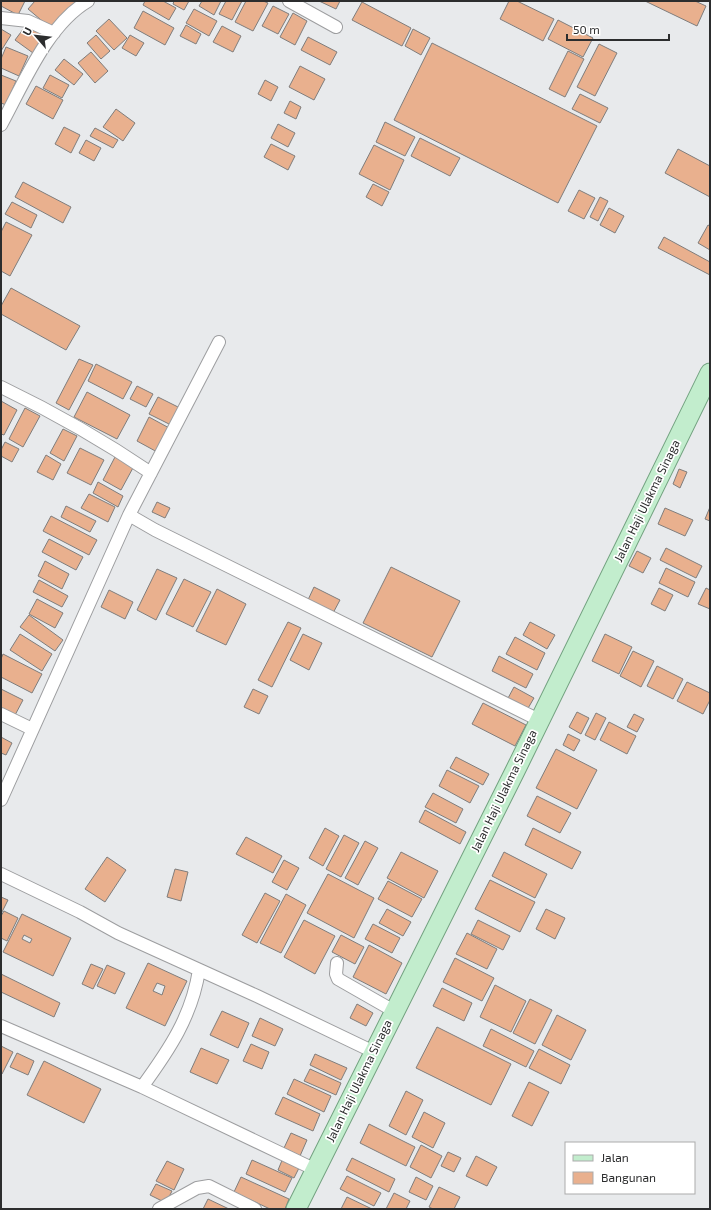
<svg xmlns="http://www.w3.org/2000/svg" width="711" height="1210" viewBox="0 0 711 1210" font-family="'Exo 2',sans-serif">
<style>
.building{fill:#e9b08e;stroke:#7f7d7c;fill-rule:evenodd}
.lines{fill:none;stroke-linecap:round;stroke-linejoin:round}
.minor-casing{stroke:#9d9ea0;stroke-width:14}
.primary-casing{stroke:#73a280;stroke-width:21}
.minor{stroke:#fff;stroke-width:12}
.primary{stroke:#c2edcd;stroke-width:19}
.labels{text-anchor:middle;stroke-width:3.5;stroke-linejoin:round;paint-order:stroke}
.street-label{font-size:12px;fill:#2c2d2e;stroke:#fff}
</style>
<rect width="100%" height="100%" fill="#e8eaec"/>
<path class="building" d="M1,1h24l-7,14 -17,-9z
M35,1h43l-25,29 -25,-21z
M145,1h18l13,7 -7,12 -26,-15z
M174,1h15l-5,9 -11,-6z
M202,1h19l-7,14 -15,-9z
M226,1h16l-10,19 -13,-6z
M246,1h17l5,2 -15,28 -18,-9z
M319,1h21l-4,8z
M509,1h8l37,18 -11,22 -43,-22z
M645,1h50l11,5 -9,20z
M362,2l49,26 -9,18 -50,-26z
M273,6l16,8 -11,20 -16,-8z
M194,9l23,12 -8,15 -23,-13z
M143,11l31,17 -9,17 -31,-17z
M293,13l14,8 -12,24 -15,-8z
M109,19l18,19 -13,12 -18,-19z
M558,20l35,18 -10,19 -35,-18z
M27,24l18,13 -12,16 -18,-13z
M186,25l15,9 -5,10 -16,-8z
M222,26l19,10 -8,16 -20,-10z
M1,29l10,6 -10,16z
M413,29l17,9 -9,17 -16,-9z
M96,35l14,16 -9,8 -14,-16z
M130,35l14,8 -8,13 -14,-8z
M308,37l29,15 -7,13 -29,-15z
M432,43l165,83 -39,77 -164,-83z
M599,44l18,9 -22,43 -18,-9z
M6,47l22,9 -9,20 -18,-8v-9z
M568,51l16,8 -19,38 -16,-8z
M91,52l17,19 -13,12 -17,-20z
M64,59l19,15 -9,11 -19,-15z
M300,66l25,13 -11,21 -25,-13z
M1,75l15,6 -10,24 -5,-2z
M50,75l19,10 -7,13 -19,-10z
M265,80l13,7 -7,14 -13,-7z
M36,86l27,14 -10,19 -27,-15z
M580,94l28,14 -8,15 -28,-14z
M290,101l11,6 -5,12 -12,-6z
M116,109l19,14 -12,18 -20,-14z
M385,122l30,15 -10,19 -29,-14z
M278,124l17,9 -7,14 -17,-9z
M64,127l16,8 -9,18 -16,-9z
M95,128l23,12 -5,8 -23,-12z
M420,138l40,20 -10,18 -39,-20z
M86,140l15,8 -7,13 -15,-8z
M271,144l24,12 -7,14 -24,-13z
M374,145l30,15 -14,30 -31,-16z
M678,149l32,17v31l-45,-24z
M23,182l48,25 -8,16 -48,-26z
M373,184l16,8 -7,14 -16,-9z
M579,190l16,8 -11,21 -16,-8z
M600,197l8,4 -10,20 -8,-4z
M12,202l25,13 -6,13 -26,-14z
M609,208l15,8 -9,17 -15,-8z
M6,222l26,13 -22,41 -9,-5v-39z
M708,225l2,1v24l-12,-7z
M664,237l46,25v13l-52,-27z
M11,288l69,38 -14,24 -65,-36v-8z
M79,359l14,6 -24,45 -13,-7z
M96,364l36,18 -9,17 -35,-18z
M137,386l16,8 -7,13 -16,-8z
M87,392l43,23 -13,24 -43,-22z
M158,397l24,12 -9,17 -24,-12z
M1,401l16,9 -13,25 -3,-1z
M25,408l15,8 -17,31 -14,-8z
M149,417l22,12 -12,24 -22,-12z
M63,429l14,7 -13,25 -14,-8z
M5,442l14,7 -7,13 -11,-6v-6z
M80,448l24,12 -13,25 -24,-12z
M46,455l15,9 -8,16 -16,-8z
M115,457l19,9 -13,24 -18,-10z
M679,469l8,3 -7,16 -7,-4z
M98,482l25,14 -5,11 -25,-14z
M89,494l26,13 -7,15 -27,-14z
M157,502l13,6 -5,10 -13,-6z
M66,506l30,15 -6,11 -29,-15z
M710,507v14l-5,-2z
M665,508l28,12 -8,16 -27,-12z
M51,516l46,24 -8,15 -46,-24z
M49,539l34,18 -7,13 -34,-18z
M666,548l36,18 -6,12 -36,-18z
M637,551l14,7 -8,15 -14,-7z
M45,561l24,13 -7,15 -24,-13z
M391,567l69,34 -28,56 -69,-34z
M666,568l29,14 -7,15 -29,-14z
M157,569l20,9 -21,42 -19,-10z
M184,579l27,13 -18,35 -27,-13z
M39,580l29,16 -6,11 -29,-15z
M314,587l26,13 -8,15 -25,-13z
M659,588l14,7 -8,16 -14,-7z
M706,588l4,2v19l-12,-5z
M217,589l29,15 -20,41 -30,-14z
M109,590l24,12 -8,17 -24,-12z
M37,599l26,14 -8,15 -26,-14z
M29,615l34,25 -8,11 -35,-24z
M288,622l13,6 -29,59 -14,-7z
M530,622l25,13 -8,14 -24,-14z
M20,634l32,20 -10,17 -32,-21z
M303,634l19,9 -13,27 -19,-10z
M605,634l27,13 -13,27 -27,-13z
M515,637l30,16 -8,17 -31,-16z
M633,651l21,10 -13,26 -21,-11z
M3,654l39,20 -10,19 -31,-16v-18z
M499,656l34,18 -7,14 -34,-17z
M657,666l26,13 -10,20 -26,-13z
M687,682l23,11v7l-7,14 -26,-13z
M514,687l20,11 -7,12 -20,-10z
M1,689l22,11 -9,17 -13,-7z
M253,689l15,7 -9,18 -15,-7z
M483,703l43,22 -11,21 -43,-22z
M577,712l12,6 -8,16 -12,-7z
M596,713l10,5 -11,22 -10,-5z
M634,714l10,5 -7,13 -10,-5z
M609,722l27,14 -9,18 -27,-14z
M568,734l12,6 -6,11 -11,-6z
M1,737l11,6 -6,12 -5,-2z
M556,749l41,21 -20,39 -41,-21z
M456,757l33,17 -6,11 -33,-17z
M447,770l32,16 -9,17 -31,-17z
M433,793l30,16 -7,14 -31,-16z
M537,796l34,17 -11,20 -33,-17z
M425,810l41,22 -6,12 -41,-22z
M325,828l14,8 -16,30 -14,-8z
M533,828l48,24 -9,17 -47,-24z
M344,835l15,8 -18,34 -15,-8z
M246,837l36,19 -9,17 -37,-19z
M365,841l13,7 -20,37 -13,-7z
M401,852l37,19 -14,27 -37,-20z
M504,852l43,22 -12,24 -43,-22z
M107,857l19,13 -21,32 -20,-13z
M284,860l15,8 -12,22 -15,-8z
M175,869l13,3 -7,29 -14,-4z
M328,874l46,24 -20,40 -47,-25z
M490,880l45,22 -15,30 -45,-23z
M388,881l34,18 -10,18 -34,-18z
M265,893l15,8 -23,42 -15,-8z
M286,894l20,11 -25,48 -21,-10z
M1,897l7,3 -7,14z
M387,909l24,13 -8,14 -24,-13z
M546,909l19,9 -10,21 -19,-10z
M4,911l14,7 -11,23 -6,-3v-22z
M22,914l49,24 -18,38 -50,-24zM24,935l8,4 -2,4 -8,-4z
M304,920l31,16 -20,38 -31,-17z
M478,920l32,16 -7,14 -32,-16z
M373,924l27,14 -8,15 -27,-14z
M467,933l30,16 -10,20 -31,-15z
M341,935l23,12 -9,17 -23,-12z
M369,945l33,18 -16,31 -33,-17z
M455,958l39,20 -12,23 -39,-19z
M148,963l39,18 -22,45 -39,-18zM157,983l8,3 -3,9 -9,-4z
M91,964l12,5 -10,20 -11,-5z
M107,965l18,8 -10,21 -18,-8z
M1,974l59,29 -6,14 -53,-25z
M495,985l31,16 -15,31 -31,-15z
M442,988l30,15 -8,18 -31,-15z
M530,999l22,11 -17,34 -22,-11z
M357,1004l16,9 -7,13 -16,-8z
M222,1011l27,12 -11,25 -28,-13z
M557,1015l29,15 -15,30 -29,-15z
M260,1018l23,11 -8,17 -23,-10z
M437,1027l74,37 -20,41 -75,-37z
M491,1029l43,22 -8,16 -43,-21z
M251,1044l18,8 -7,17 -19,-8z
M1,1046l12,6 -11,22h-1z
M201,1048l28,12 -12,24 -27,-12z
M539,1049l31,16 -9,19 -32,-16z
M17,1053l17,8 -6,14 -18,-8z
M315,1054l32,14 -6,12 -31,-15z
M44,1061l57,28 -17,34 -57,-28z
M310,1069l31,14 -5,12 -32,-14z
M294,1079l37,17 -7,16 -37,-18z
M529,1082l20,10 -17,34 -20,-10z
M406,1091l17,9 -17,35 -17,-9z
M283,1097l37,17 -7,17 -38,-17z
M424,1112l21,11 -12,25 -21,-11z
M369,1124l46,23 -9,19 -46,-23z
M291,1133l16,7 -7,16 -16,-8z
M421,1145l21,11 -11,22 -21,-11z
M448,1152l13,6 -7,14 -13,-6z
M476,1156l21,11 -10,19 -21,-10z
M283,1158l17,8 -6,12 -16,-8z
M352,1158l43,21 -6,13 -43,-22z
M252,1160l40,18 -7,14 -39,-18z
M167,1161l17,8 -10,21 -18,-9z
M347,1176l34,17 -7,13 -34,-17z
M241,1177l48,22 -4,10h-15l-36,-17z
M416,1177l17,9 -7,14 -17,-8z
M156,1184l16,7 -6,12 -16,-8z
M439,1187l21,10 -6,12h-21l-4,-2z
M394,1193l16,8 -4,8h-20z
M347,1197l25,12h-31z
M208,1199l21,10h-26z"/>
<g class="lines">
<defs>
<path id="minor" d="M289,1l47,26
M1,18l27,3 26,12
M1,125c22,-40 46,-100 87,-124
M219,342l-90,173 26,15 384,190
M1,387c52,25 103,54 150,86
M1,714l31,15
M1,800l128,-285
M1,874l79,38 38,21 139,63 117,56
M337,963l-1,11 2,5 56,32
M1,1026l141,61 174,83
M142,1087c27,-37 50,-71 57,-117
M159,1209l38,-21 12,-2 46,23"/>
<path id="primary" d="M296,1209l219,-438 195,-398"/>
</defs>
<use href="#minor" class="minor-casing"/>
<use href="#primary" class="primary-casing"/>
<use href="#minor" class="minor"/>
<use href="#primary" class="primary"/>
</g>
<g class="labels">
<g class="street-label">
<text transform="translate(647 501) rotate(-64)" y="4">Jalan Haji Ulakma Sinaga</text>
<text transform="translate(504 791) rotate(-64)" y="4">Jalan Haji Ulakma Sinaga</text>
<text transform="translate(359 1081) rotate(-64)" y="4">Jalan Haji Ulakma Sinaga</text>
</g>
</g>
<rect width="711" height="1210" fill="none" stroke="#2c2d2e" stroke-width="4"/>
<rect x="565" y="1142" width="130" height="52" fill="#ffffff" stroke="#ababab"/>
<rect x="573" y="1155" width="20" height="6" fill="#c2edcd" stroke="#ababab"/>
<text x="601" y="1162" font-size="12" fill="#2c2d2e">Jalan</text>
<rect x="573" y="1172" width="20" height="12" fill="#e9b08e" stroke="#ababab"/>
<text x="601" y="1182" font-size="12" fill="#2c2d2e">Bangunan</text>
<g transform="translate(36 36) rotate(298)" stroke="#ffffff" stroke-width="3" paint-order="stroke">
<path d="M0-3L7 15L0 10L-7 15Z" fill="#2c2d2e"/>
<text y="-6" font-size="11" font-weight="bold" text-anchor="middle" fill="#2c2d2e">U</text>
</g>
<path d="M567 34v6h102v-6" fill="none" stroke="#2c2d2e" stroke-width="2"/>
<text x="573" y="34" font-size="12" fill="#2c2d2e" stroke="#ffffff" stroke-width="3" paint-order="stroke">50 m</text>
</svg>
